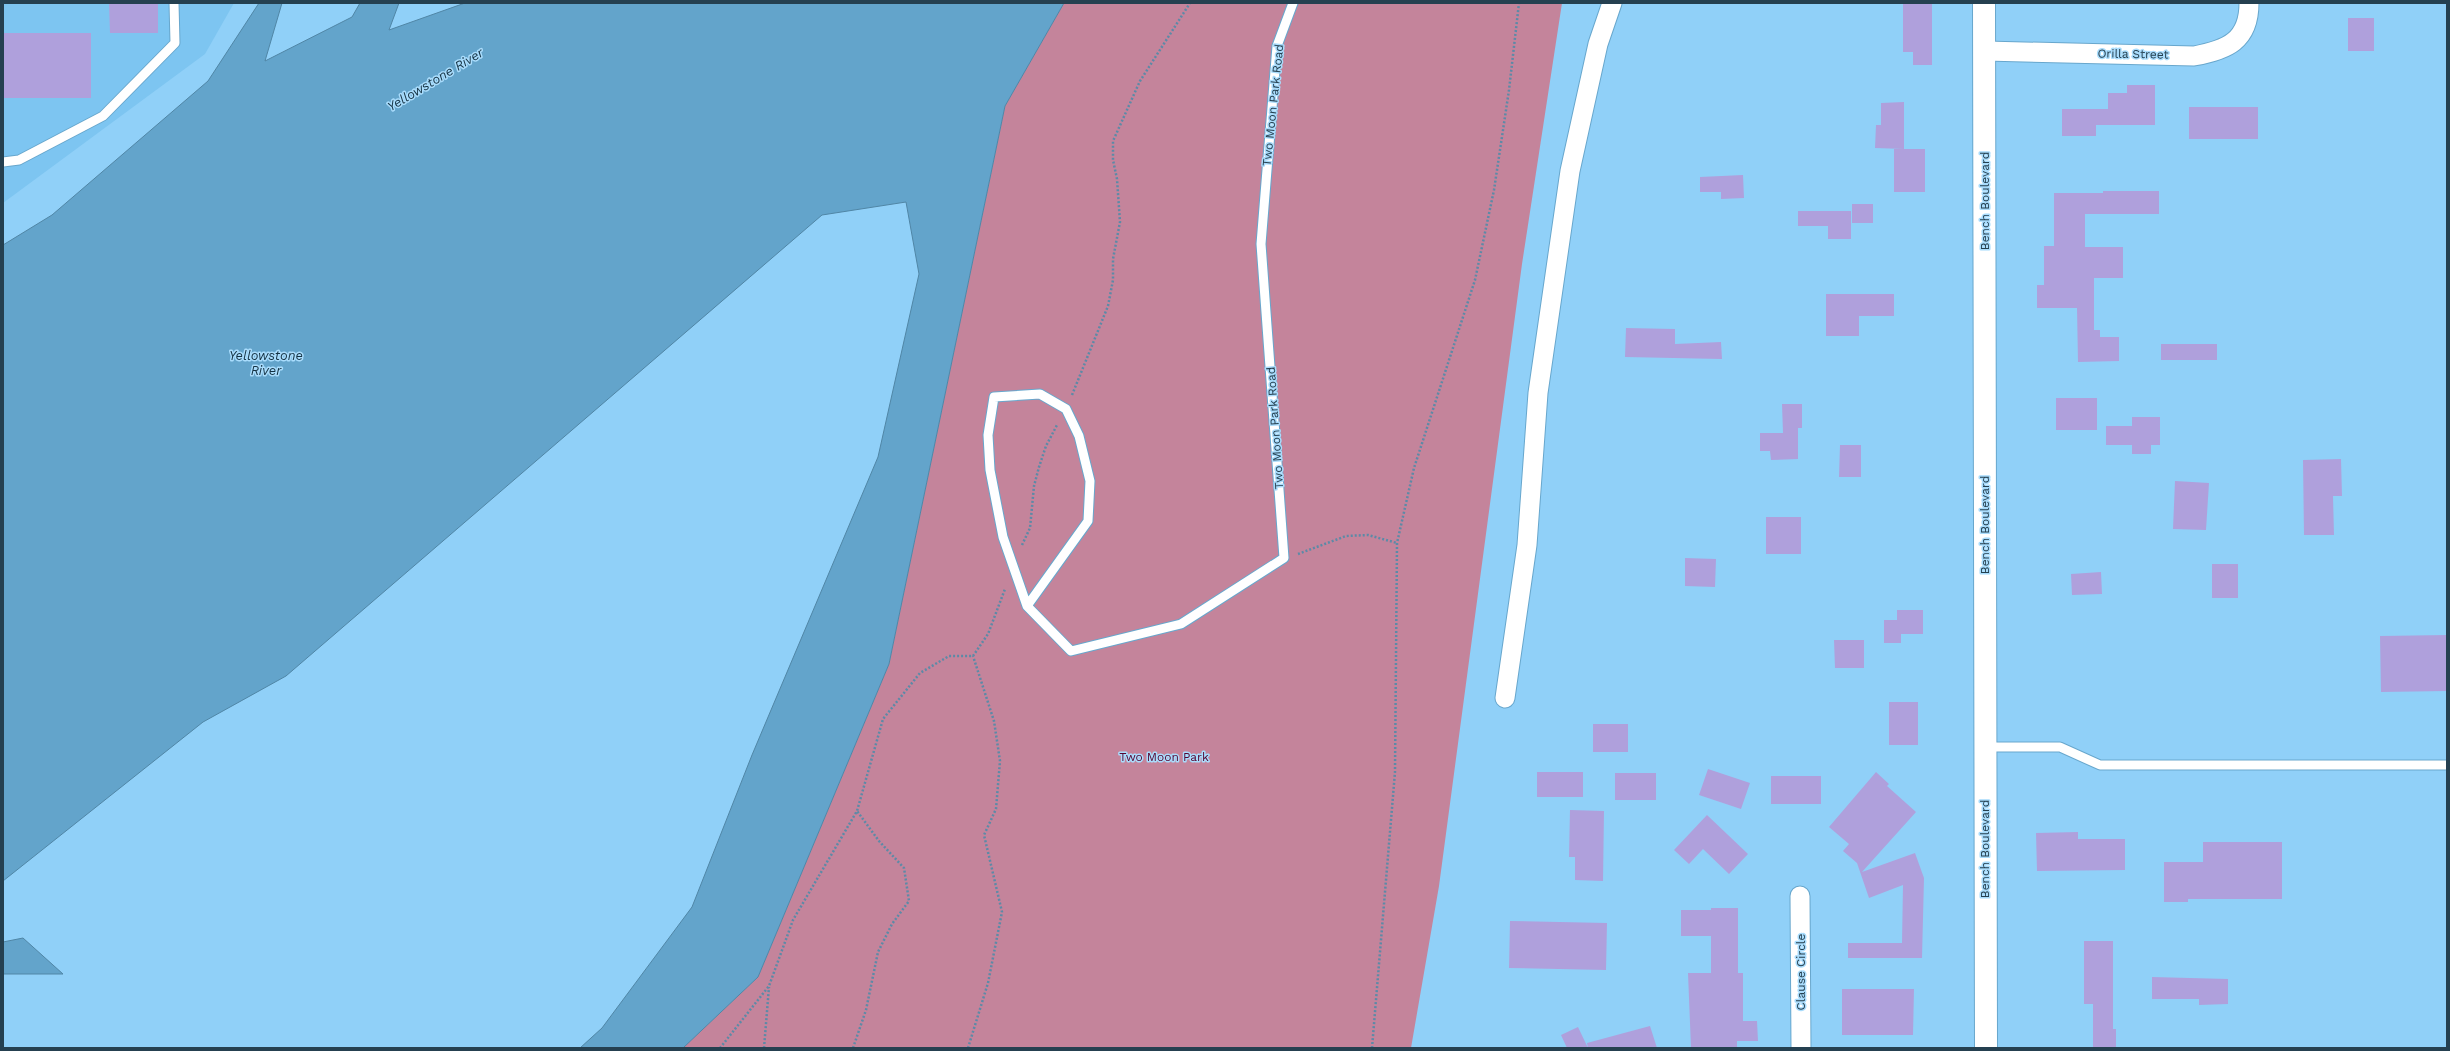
<svg xmlns="http://www.w3.org/2000/svg" width="2450" height="1051" viewBox="0 0 2450 1051" font-family="'Work Sans',sans-serif">
<style>
.built{fill:#7dc5f1}
.green{fill:#c4849b}
.water{fill:#63a4cb;stroke:#5086a6}
.building{fill:#afa0dc}
.lines{fill:none;stroke-linecap:round;stroke-linejoin:round}
.service-casing{stroke:#68a7cd;stroke-width:11}
.minor-casing{stroke:#68a7cd;stroke-width:21}
.secondary-casing{stroke:#68a7cd;stroke-width:24}
.path{stroke:#5c8aa7;stroke-width:2.5;stroke-dasharray:2 2;stroke-linecap:butt}
.service{stroke:#fff;stroke-width:9}
.minor{stroke:#fff;stroke-width:19}
.secondary{stroke:#fff;stroke-width:22}
.labels{text-anchor:middle;stroke-width:3;stroke-linejoin:round;paint-order:stroke}
.street-label{font-size:12px;fill:#254050;stroke:#a9dcfc}
.park-label{font-size:12px;fill:#56032f;stroke:#a9dcfc}
.water-label{font-size:13px;font-style:italic;fill:#143243;stroke:#a9dcfc}
</style>
<rect width="100%" height="100%" fill="#90d0f8"/>
<path class="built" d="M3,3h231l-29,51 -202,149z"/>
<path class="green" d="M1064,3h498l-40,261 -83,622 -28,162h-728l75,-71 131,-313 116,-558z"/>
<path class="water" d="M259,3h23l-17,58 87,-44 8,-14h39l-10,27 76,-27h599l-59,103 -116,558 -131,313 -75,71h-103l22,-20 90,-121 60,-152 126,-298 41,-183 -13,-72 -84,13 -536,461 -83,46 -200,159v-636l49,-30 156,-134z
M23,938l40,36h-60v-32z"/>
<path class="building" d="M109,3h49v30h-48z
M1903,3h29v62h-19v-13h-10z
M2348,18h26v33h-26z
M3,33h88v65h-88z
M2127,85h28v40h-59v11h-34v-27h46v-16h19z
M1904,102v47l-29,-1 1,-23h5v-22z
M2189,107h69v32h-69z
M1894,149h31v43h-31z
M1743,175l1,23 -23,1v-7h-21v-15z
M2103,191h56v23h-74v33h38v31h-29v52h6v7h19v24l-41,1 -1,-54h-40v-23h7v-39h10v-53h49z
M1852,204h21v19h-21z
M1798,211h53v28h-23v-13h-30z
M1826,294h68v22h-35v20h-33z
M1626,328l49,1v15l46,-2 1,17 -97,-2z
M2161,344h56v16h-56z
M2056,398h41v32h-41z
M1782,404h20v24h-4v31l-27,1 -1,-9h-10v-18h23z
M2132,417h28v28h-9v9h-19v-9h-26v-19h26z
M1840,445h21v32h-22z
M2341,459l1,37h-9l1,39h-30l-1,-75z
M2175,481l34,2 -3,47 -33,-1z
M1766,517h35v37h-35z
M1685,558l31,1 -1,28 -30,-1z
M2212,564h26v34h-26z
M2101,572l1,22 -30,1 -1,-21z
M1897,610h26v24h-22v9h-17v-23h13z
M2447,635v56l-66,1 -1,-56z
M1834,640h30v28h-29z
M1889,702h29v43h-29z
M1593,724h35v28h-35z
M1708,769l42,14 -9,26 -42,-14z
M1537,772h46v25h-46z
M1876,772l13,12 -2,2 29,26 -54,60 53,-19 9,25 -2,80h-74v-15h54l1,-58 -34,13 -12,-35 -14,-12 6,-7 -20,-17z
M1615,773h41v27h-41z
M1771,776h50v28h-50z
M1570,810l34,1 -1,70 -28,-1v-23h-6z
M1707,815l41,39 -19,20 -26,-25 -14,15 -15,-14z
M2078,832v7h47v31l-88,1 -1,-38z
M2203,842h79v57h-94v3h-24v-40h39z
M1711,908h27v65h5v48h14l1,20h-21v7h-46l-3,-75h23v-37h-30v-26h30z
M1510,921l97,2 -1,47 -97,-2z
M2084,941h29v88h3v18h-23v-43h-9z
M2152,977l76,2v25l-29,1v-6h-47z
M1842,989h72l-1,46h-71z
M1650,1026l7,22h-90l-6,-13 17,-8 10,21 -1,-5z"/>
<g class="lines">
<defs>
<path id="service" d="M3,162l16,-2 84,-44 72,-73 -1,-40
M1027,606l61,-85 2,-40 -11,-45 -13,-27 -26,-15 -46,3 -6,38 2,35 13,67 24,69 44,45 110,-27 103,-66 -23,-314 16,-198 16,-43
M1986,747h74l40,18h347"/>
<path id="minor" d="M1985,51l209,5c33,-6 55,-15 55,-53
M1505,698l22,-153 11,-152 32,-222 28,-127 14,-41
M1800,896l1,152"/>
<path id="secondary" d="M1984,3l2,1045"/>
</defs>
<use href="#service" class="service-casing"/>
<use href="#minor" class="minor-casing"/>
<use href="#secondary" class="secondary-casing"/>
<path class="path" d="M1072,395l36,-89 5,-26v-21l7,-37 -3,-43 -4,-19v-19l27,-60 50,-78
M1022,545l8,-17 4,-42 5,-19 7,-21 11,-21
M1298,554l48,-18 22,-1 29,8
M973,656l15,-22 17,-45
M720,1048l49,-62 24,-66 64,-109 26,-92 37,-46 29,-17h24
M764,1048l5,-61
M853,1048l13,-38 12,-58 14,-28 17,-23 -5,-33 -25,-27 -22,-30
M968,1048l20,-65 14,-71 -18,-77 12,-26 4,-48 -6,-40 -21,-65
M1372,1048l23,-276 2,-229 17,-75 61,-188 19,-90 15,-100 10,-87"/>
<use href="#service" class="service"/>
<use href="#minor" class="minor"/>
<use href="#secondary" class="secondary"/>
</g>
<g class="labels">
<g class="street-label">
<text transform="translate(2133 54) rotate(1)" y="4">Orilla Street</text>
<text transform="translate(1273 105) rotate(-84)" y="4">Two Moon Park Road</text>
<text transform="translate(1985 201) rotate(-90)" y="4">Bench Boulevard</text>
<text transform="translate(1275 428) rotate(-94)" y="4">Two Moon Park Road</text>
<text transform="translate(1985 525) rotate(-90)" y="4">Bench Boulevard</text>
<text transform="translate(1985 849) rotate(-90)" y="4">Bench Boulevard</text>
<text transform="translate(1801 972) rotate(-90)" y="4">Clause Circle</text>
</g>
<g class="park-label">
<text x="1164" y="761">Two Moon Park</text>
</g>
<g class="water-label">
<text transform="translate(435 79) rotate(-31)" y="5">Yellowstone River</text>
<text x="266" y="360">Yellowstone<tspan x="266" dy="15">River</tspan></text>
</g>
</g>
<rect width="2450" height="1051" fill="none" stroke="#254050" stroke-width="8"/>
</svg>
